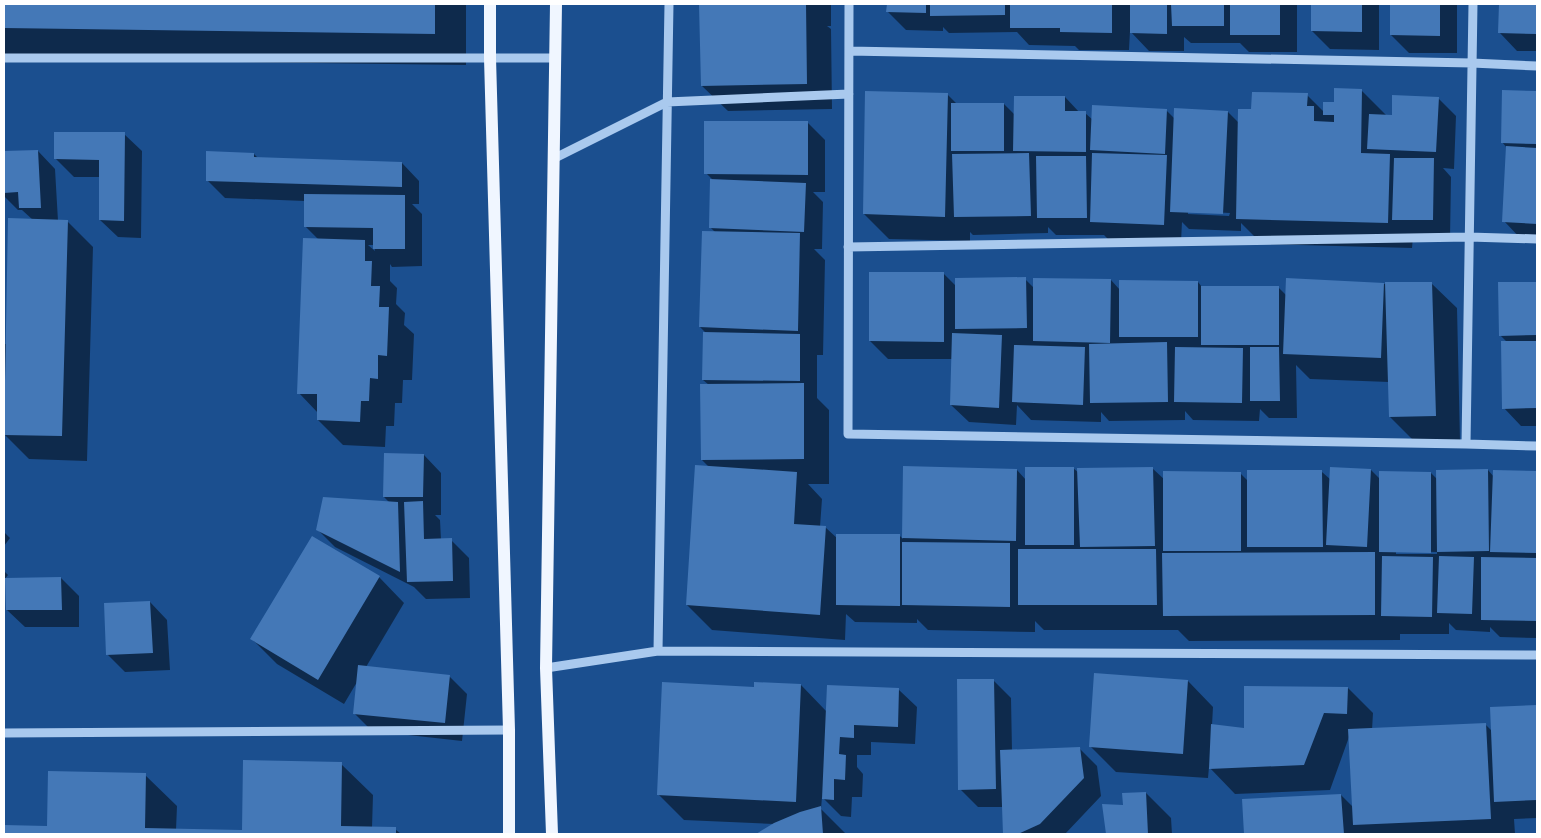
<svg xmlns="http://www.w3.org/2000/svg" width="1541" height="838" viewBox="0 0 1541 838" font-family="'Noto Sans',sans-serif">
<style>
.shadow{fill:#0007;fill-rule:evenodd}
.building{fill:#4478b7}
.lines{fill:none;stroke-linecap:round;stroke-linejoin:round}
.minor{stroke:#a9c9ee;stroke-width:9}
.major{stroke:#f0f6ff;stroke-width:12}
</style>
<rect width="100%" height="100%" fill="#1b4f8f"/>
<path class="shadow" d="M4,4h462v61l-462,-6z
M717,4h114v22h-4l4,3 1,80 -104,2 -26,-25 16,-81z
M888,4h409v48h-48l-9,-9h-49l-7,-6v14h-35l-19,-20 -1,19h-50l-4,-4 -46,-1 -12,-13 -68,1 -6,-6v4l-37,-1 -18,-18z
M1312,4h67v46l-49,-1 -18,-18z
M1391,4h66v49h-48l-18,-18z
M1500,4h37v47h-20l-17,-18z
M1361,90l26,26h6l45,-18 18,18 -2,53 -11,-1 8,9 -1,61 -37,-1 -1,11 -150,-4 -21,-21v8l-52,-2 -7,-7 -1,20 -72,-2 -5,-5h-48l-8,-8v6l-75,2 -3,-3v9l-81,-2 -25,-25 83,-120 11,11 46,-1 11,11 50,-18 15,16h5l8,7 73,-10 9,9 53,-7 11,11 13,-13 55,-15 17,17 12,-9zM1188,211l42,2 -1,3 -41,-2z
M1503,92l34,1v147l-16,-1 -17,-18 3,-73 -5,-6z
M808,123l17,17v52h-12l10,10 -1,47h-8l11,11 -2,95h-6v43l12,12v74h-21l14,15 -2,28h5l13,12 62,-3 3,3 1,-72 113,3 9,10 47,-12 6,5 73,-5 13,12 76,-6 7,7 74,-9 9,8 40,-10 10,10 50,-7 6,6 51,-9 6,7v-6l43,1v166l-37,-1 -10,-10v5l-34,-2 -7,-7v11h-49v6l-211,1 -11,-11h-134l-9,-9v11l-107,-2 -11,-11v4l-62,-1 -9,-8 -1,26 -133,-10 -25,-25 22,-138 -7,-7 7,-75 -6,-5 4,-46 -7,-7 15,-95 -5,-5 2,-48 -6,-6zM1396,551l41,1v2h-41z
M124,134l18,17 -1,87 -23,-1 -18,-17v-43h-26l-18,-18z
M4,149l1,3 33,-1 17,18 3,52 10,1 25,25 -6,214 -58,-2 -25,-25 1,-68h-1v-22h2l27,-124 -11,-10h-4l-14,-14z
M254,154l5,5 143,4 17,18v23h-7l10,10v52l-30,1 -2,-3v17l7,7 -1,16 9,9 -1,12 10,9 -2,46h-9l-1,23h-7l-1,23h-8l-1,21 -42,-2 -25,-25v-7l-19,-20 20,-153 -14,-14v-25l-80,-3 -18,-18zM368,245h6l1,6z
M943,273l13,13 69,-7 9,9 77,-8 9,10 78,-8 4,5h76l9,9v-16l98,4 46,-1 26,25 3,133 -45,1 -25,-25 -1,-35 -79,-3 -14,-14 1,53h-28l-9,-9 -1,12 -66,-1 -8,-9v9l-76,1 -8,-9v10l-70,-2 -14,-15 -1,20 -47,-3 -18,-17 2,-46h-65l-18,-18z
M1500,283h37v143h-16l-17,-18 3,-66 -7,-7z
M424,455l17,18v42h-6l5,5 1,20h10l18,18 1,40 -44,1 -12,-12 -79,-40 -17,-17 72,-27 -6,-6z
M4,532l6,6 -6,8z
M4,571l4,4 -4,5z
M379,577l25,26 -38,64 83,9 18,18 -5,47 -90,-10 -18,-18 3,-31 -13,22 -67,-40 -25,-25z
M61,578l18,18v31h-54l-18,-17z
M150,602l17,18 3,50 -45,2 -18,-18z
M993,680l18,18 1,53 67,-3 18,18 4,30 -36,38h-60l-1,-27h-26l-18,-18z
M1188,681l25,26 -1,18 33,5 103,-42 25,25 -1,17 113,-6 7,7 -1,-23 46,-2v112l-23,1 1,15h-270l-2,-34 98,-5 12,12 -4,-70 -19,53 -95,4 -26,-27 -1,11 -92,-6 -25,-25z
M801,685l26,27 72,-22 18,17 -2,37 -44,-2v13h-14v12l6,7 -1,23h-10l-1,20 -10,-1 -19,-19 -1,12 25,25h-88l16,-10 -90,-4 -25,-25 96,-107z
M341,764l32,31 -1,33 23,1 6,5h-397v-7h44l97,-52 32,31 -1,24 67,1z
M1146,793l25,25 1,16h-65l-3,-29 20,2z"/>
<path class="building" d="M4,4h431v30l-431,-6z
M699,4h107l1,80 -106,2z
M887,4h39v9l-40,-1z
M930,4h75v11l-75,1z
M1010,4h102v29l-52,-1v-4h-50z
M1130,4h37v30l-37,-1z
M1171,4h53v22h-52z
M1230,4h50v31h-50z
M1311,4h51v28l-51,-1z
M1390,4h50v32l-50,-1z
M1499,4h38v30l-39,-1z
M1334,88l28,1 -1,64 29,1 -2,69 -152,-4 2,-110h13l1,-17 56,1 -1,13h7v15l20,1v-7h-11v-13h11z
M1502,90l35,1v53l-36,-1z
M865,91l83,2 -3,124 -82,-3z
M1392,95l47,2 -3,55 -69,-3 2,-35 23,1z
M1014,96h51v15h21v41l-73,-1z
M951,103h53v48h-53z
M1092,105l75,4 -2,45 -75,-4z
M1174,108l54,3 -5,103 -53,-2z
M704,121h104v54l-104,-1z
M54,132h71l-1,89 -25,-1v-60l-45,-1z
M1506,146l31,2v76l-35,-2z
M38,150l3,58h-22l-1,-16 -14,1v-42z
M206,151l48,2v4l148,5v25l-196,-6z
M1029,153l2,63 -77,1 -2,-63z
M1092,153l75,2 -3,70 -74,-3z
M1036,156h50l1,62h-50z
M1394,158h40l-1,62h-41z
M710,179l96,4 -2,49 -95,-4z
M304,194l101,1v54h-32v-21l-69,-1z
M8,218l60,2 -6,216 -58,-1z
M702,231l98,2 -2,98 -99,-4z
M303,238l62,2v21h7l-1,25h9l-1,21h10l-2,49 -9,-1v24l-8,-1 -1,23h-8l-1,21 -43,-2v-26h-20z
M869,272h75v70l-75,-1z
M1026,277l1,51 -72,1v-51z
M1033,278l78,1 -1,64 -77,-2z
M1286,278l98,5 -3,75 -98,-4z
M1119,280l79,1v56h-79z
M1385,282h47l4,134 -47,1z
M1498,282h39v53l-38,1z
M1201,286h78v59h-78z
M703,332l97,2v47l-98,-1z
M952,333l50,2 -3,73 -49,-3z
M1501,341h36v67l-35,1z
M1167,342l1,60 -78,1 -1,-59z
M1014,345l71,2 -2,58 -71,-3z
M1175,347l68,1 -1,55 -68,-1z
M1250,347h29l1,54h-30z
M804,383v76l-103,1 -1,-76z
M384,453l40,1 -1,43h-40z
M695,465l102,7 -3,52 32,2 -6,89 -134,-10z
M903,466l114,3 -1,72 -114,-3z
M1025,467h49v78h-49z
M1153,467l2,79 -75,1 -3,-79z
M1330,467l41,2 -4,78 -41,-2z
M1488,469l1,82 -52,1 -1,-82z
M1247,470h75l1,77h-76z
M1493,470l44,1v82l-47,-1z
M1163,471l78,1v79h-78z
M1379,471l52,1v81l-52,-1z
M323,497l75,5 2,70 -84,-42z
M423,501l1,38 28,-1 1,43 -46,1 -3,-80z
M836,534h64v72l-64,-1z
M312,536l68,40 -62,104 -68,-41z
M902,542l108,1v64l-108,-2z
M1018,549h138l1,56h-139z
M1375,552v63l-212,1 -1,-63z
M1382,556l51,1 -1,60 -51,-1z
M1439,556l35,1 -2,57 -35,-1z
M1481,557l56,1v63l-56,-1z
M61,577l1,33h-56l-1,-32z
M150,601l3,52 -47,2 -2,-52z
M358,665l92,10 -5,48 -92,-9z
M1094,673l94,7 -5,74 -94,-7z
M957,679h37l2,110 -38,1z
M662,682l92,5v-5l47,2 -5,118 -139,-7z
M827,685l72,3 -1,39 -44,-2v13l-14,-1 -1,17 7,1 -1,25 -11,-1v21l-12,-1z
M1244,686l104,1 -1,27 -23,-1 -20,52 -95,4 2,-45 33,4z
M1537,705v95l-43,2 -4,-95z
M1486,723l5,96 -138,6 -5,-96z
M1080,747l4,31 -44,46 -22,10h-15l-3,-84z
M243,760l99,2 -1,64 55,1v7h-392v-9l43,1 1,-55 98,2 -1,55 97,2z
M1146,792l2,42h-42l-4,-30 21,1 -1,-12z
M1341,794l3,40h-100l-2,-35z
M821,806l2,28h-67l18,-11 26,-11z"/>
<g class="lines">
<path class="minor" d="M849,4l-1,430 618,10 71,2
M849,51l623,12 65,3
M4,58h551
M553,159l114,-57 182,-8
M848,247l621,-10 68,2
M1466,444l7,-440
M658,651l11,-647
M546,668l112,-17 879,4
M4,733l505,-3"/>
<path class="major" d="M490,4v54l19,672v104
M552,834l-6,-166 10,-664"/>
</g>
<rect width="1541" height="838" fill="none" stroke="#ffffff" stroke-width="10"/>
</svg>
